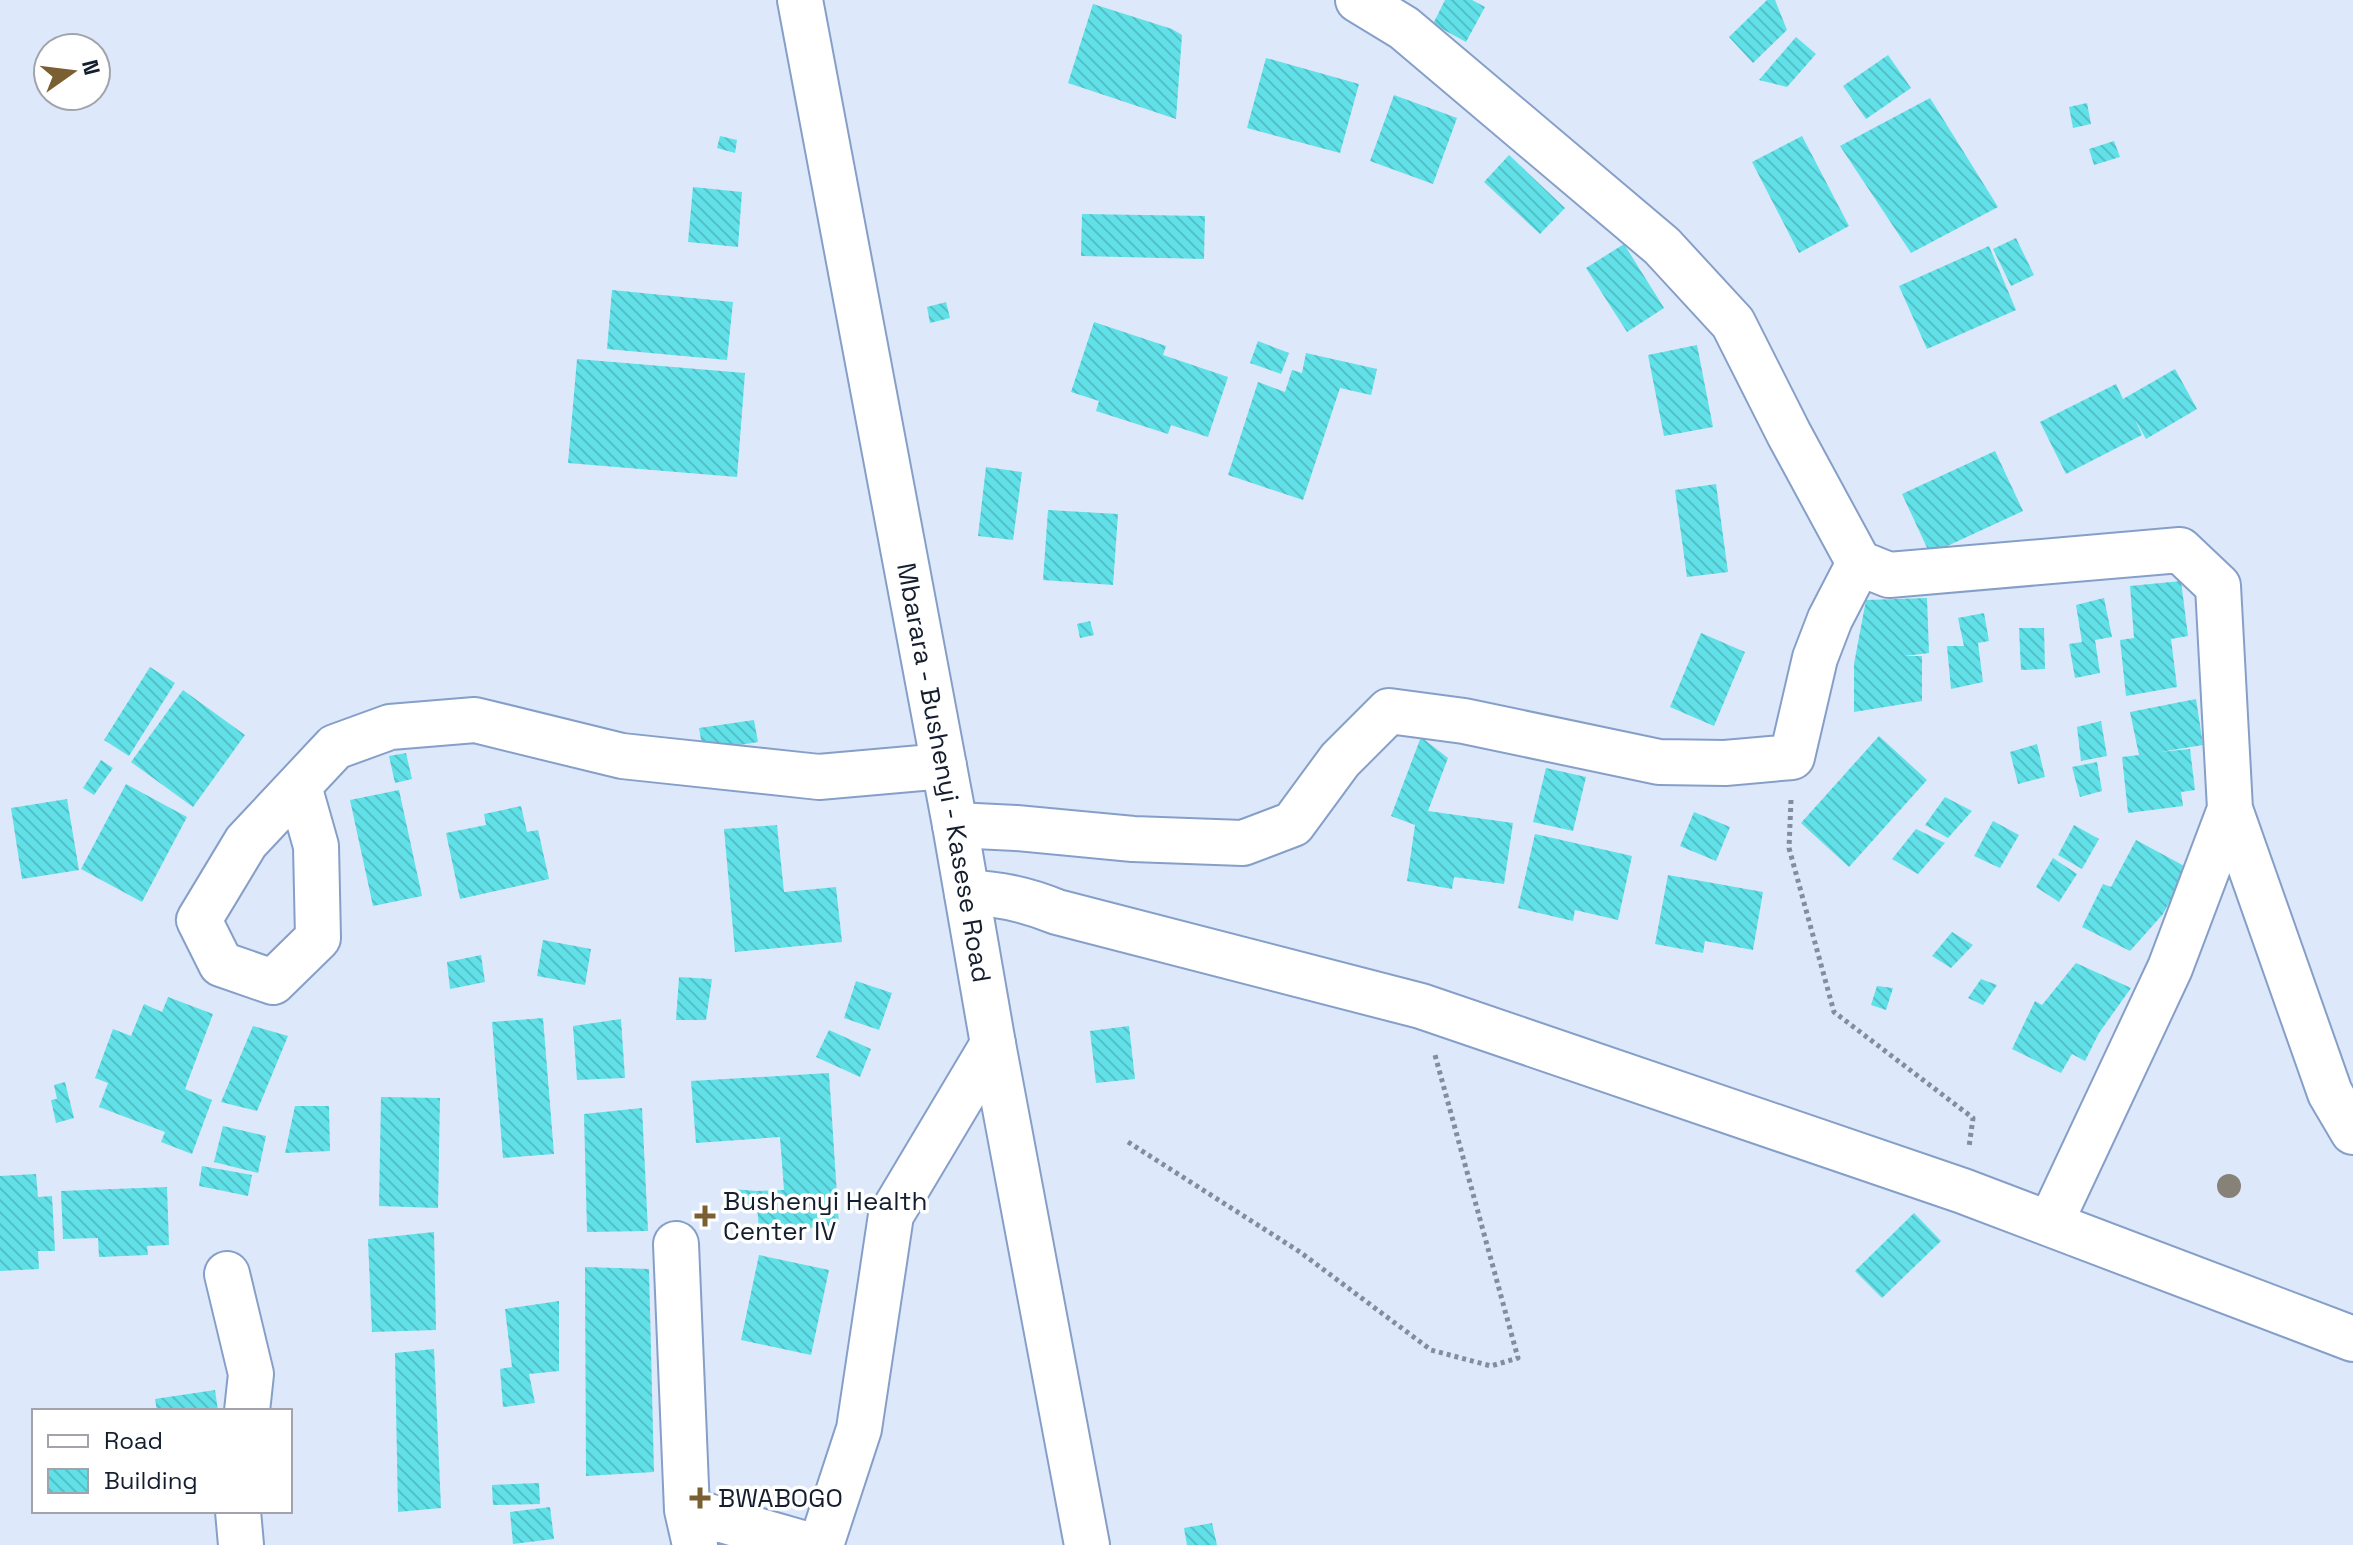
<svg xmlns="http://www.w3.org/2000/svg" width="2353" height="1545" viewBox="0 0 2353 1545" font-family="'Space Grotesk',sans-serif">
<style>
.building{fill:url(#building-back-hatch)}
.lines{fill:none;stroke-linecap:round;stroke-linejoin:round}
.minor-casing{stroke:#869fc8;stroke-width:48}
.major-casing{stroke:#869fc8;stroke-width:48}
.path{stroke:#838d9f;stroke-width:5;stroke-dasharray:4 4;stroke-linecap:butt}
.minor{stroke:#fff;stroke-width:44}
.major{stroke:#fff;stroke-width:44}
.tree{fill:#878277}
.poi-dot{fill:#795f31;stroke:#fff;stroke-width:3}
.labels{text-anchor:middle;stroke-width:7;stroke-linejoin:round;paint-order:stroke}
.street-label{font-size:26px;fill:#141e2e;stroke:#fff}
.poi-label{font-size:26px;fill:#141e2e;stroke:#fff;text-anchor:start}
</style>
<defs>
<pattern id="building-back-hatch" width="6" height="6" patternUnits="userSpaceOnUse" patternTransform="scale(2)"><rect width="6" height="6" fill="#61e0e7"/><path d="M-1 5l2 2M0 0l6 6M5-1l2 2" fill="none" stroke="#53c0c6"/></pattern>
</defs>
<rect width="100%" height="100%" fill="#dde8fa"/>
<path class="building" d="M1445,0h27l13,7 -19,35 -33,-18z
M1767,0h8l12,30 -34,33 -24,-26z
M1093,4l79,25 10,6 -6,84 -108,-36z
M1796,37l20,17 -29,33 -28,-7z
M1888,55l23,33 -45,31 -23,-33z
M1266,58l93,26 -19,69 -93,-25z
M1394,95l63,23 -24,66 -63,-23z
M1930,98l68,109 -87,46 -71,-107z
M2087,103l4,21 -18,4 -4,-21z
M720,136l17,4 -2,13 -18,-5z
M1802,136l47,90 -50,27 -47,-91z
M2114,141l6,16 -26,8 -5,-16z
M1509,155l56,53 -25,26 -56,-52z
M693,187l49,5 -4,55 -50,-5z
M1082,214l123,2 -1,43 -123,-3z
M2016,238l18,37 -23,11 -18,-37z
M1624,244l40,64 -37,24 -41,-64z
M1989,246l27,64 -89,39 -28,-63z
M612,290l121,12 -6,58 -120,-11z
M946,302l4,16 -20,5 -3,-16z
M1094,322l72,24 -3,9 65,22 -20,60 -37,-12 -3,9 -72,-23 3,-10 -28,-9z
M1258,341l31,12 -8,21 -31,-11z
M1697,345l16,82 -49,9 -16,-81z
M1306,353l71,16 -6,26 -31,-7 -37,112 -75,-25 30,-93 27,10 7,-22 10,3z
M577,359l168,14 -8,104 -169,-14z
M2175,369l22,40 -51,30 -11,-20 7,16 -76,39 -26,-52 76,-38 7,15z
M1995,451l28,60 -93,43 -28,-60z
M986,467l36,5 -9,68 -35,-4z
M1716,484l12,88 -41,5 -12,-87z
M1048,510l70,4 -5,71 -70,-5z
M2181,581l7,55 -17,3 6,48 -51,9 -6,-56 14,-2 -4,-52z
M1927,598l2,55 -25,3h18v45l-68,11v-48l12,-64z
M2104,598l8,39 -17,3 5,33 -25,5 -6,-34 13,-2 -6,-37z
M1984,613l5,28 -11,2 5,39 -32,7 -4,-43h17l-6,-28z
M1090,621l4,14 -14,3 -3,-14z
M2019,628h25l1,41 -24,1z
M1701,633l44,19 -31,74 -44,-19z
M150,667l25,16 -46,73 -25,-16z
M183,690l62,45 -52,72 -62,-45z
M2196,699l7,46 -43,7 30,-3 5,41 -14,2 2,14 -55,7 -6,-56 17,-2 -9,-43z
M754,720l4,22 -55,9 -4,-23z
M2101,721l6,35 -26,5 -4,-34z
M1879,736l48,44 -78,87 -48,-44z
M1421,737l27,21 -20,53 85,12 -9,61 -50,-7 -2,12 -45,-8 8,-56 -24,-9z
M2037,744l8,33 -27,7 -8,-32z
M406,753l6,26 -17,4 -6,-27z
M101,760l12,8 -19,27 -11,-7z
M2097,762l5,29 -22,6 -8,-30z
M1546,768l40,9 -13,54 -40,-9z
M126,784l61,33 -45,85 -61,-33z
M399,790l23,106 -49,10 -23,-106z
M1945,797l27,14 -24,27 -23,-13z
M67,799l12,71 -57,9 -11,-71z
M521,806l6,26 11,-2 11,49 -89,20 -14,-66 40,-8 -2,-11z
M1694,812l36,15 -14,34 -36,-15z
M1993,821l26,14 -19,33 -26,-12z
M777,825l7,67 52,-5 6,55 -107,10 -11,-123z
M2074,825l25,14 -17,30 -24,-14z
M1916,829l29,14 -27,31 -26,-15z
M1535,834l97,22 -14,64 -43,-10 -2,11 -55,-13z
M2136,840l52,28 -25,46 -33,37 -48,-24 21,-43 8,3z
M2053,858l24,16 -18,28 -23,-15z
M1668,875l95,17 -10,58 -48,-9 -2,12 -48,-9z
M1952,932l21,13 -22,23 -19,-12z
M543,940l48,9 -6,36 -48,-9z
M481,955l4,27 -35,7 -3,-27z
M2076,963l55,25 -32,45 -14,28 -13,-7 -11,19 -49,-24 23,-48 7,4z
M679,977l33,2 -6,41h-30z
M1981,979l16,6 -14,20 -15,-7z
M856,981l36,12 -13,37 -35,-12z
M1877,986l16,2 -7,22 -15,-5z
M168,997l45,17 -28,75 27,11 -20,54 -31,-12 4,-10 -66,-25 9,-24 -13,-5 18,-49 18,7 13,-32 18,8z
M543,1018l11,136 -51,4 -11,-136z
M621,1019l4,59 -48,2 -4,-54z
M253,1026l35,10 -31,75 -36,-9z
M1129,1026l6,53 -39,4 -6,-52z
M829,1030l42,19 -11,28 -44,-20z
M829,1073l10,153 -80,5 -3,-40 28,-1 -4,-53 -84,6 -5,-62z
M65,1082l9,36 -18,5 -5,-23 6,-1 -3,-14z
M381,1097l59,1 -2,110 -59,-2z
M295,1106h34l1,45 -45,2z
M642,1108l6,123 -61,1 -3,-118z
M223,1126l43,10 -8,37 -44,-11z
M202,1166l50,9 -4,21 -49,-10z
M36,1174l2,23 14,-1 3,55h-17l1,18 -39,2v-95z
M167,1187l2,58 -22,1 1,9 -49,2 -1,-19 -35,1 -2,-48z
M733,1189l23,2 -3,16 -16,3z
M1914,1213l27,28 -59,57 -27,-27z
M434,1232l2,98 -64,2 -4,-93z
M759,1255l70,15 -18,85 -70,-15z
M585,1267l64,2 5,203 -68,4z
M559,1301v70l-30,3 6,29 -32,4 -3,-38 12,-2 -7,-58z
M434,1349l7,159 -43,4 -3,-159z
M215,1390l3,21h-61l-2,-12z
M539,1483l1,21 -47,1 -1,-20z
M550,1507l4,32 -41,5 -3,-32z
M1212,1523l5,22h-30l-3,-17z"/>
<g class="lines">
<defs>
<path id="minor" d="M1859,563l30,12 291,-25 38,36 12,223 100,284 23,39
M299,786l17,60 2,92 -45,44 -52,-18 -22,-44 47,-78 89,-95 55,-20 85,-7 147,36 197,21 125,-11
M955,825l61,3 117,11 110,4 50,-19 47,-64 49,-49 75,10 195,41 66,1 67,-6 23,-99 15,-39 29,-56 -70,-129 -56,-111 -71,-77 -258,-218 -46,-28
M967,893c32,0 61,7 90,19l364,94 542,185 390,148
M2050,1224l120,-256 60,-159
M676,1244l11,266 8,35
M227,1274l24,100 -4,37
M687,1510l122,35
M238,1511l3,34
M821,1545l38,-116 32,-214 102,-171"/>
<g id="major">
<path id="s1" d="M800,0l155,825 38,219 94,501"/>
</g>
</defs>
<use href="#minor" class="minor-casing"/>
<use href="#major" class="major-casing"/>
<path class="path" d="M1791,800l-2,48 45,164 139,106 -4,29
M1128,1142l172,110 131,98 60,16 27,-8 -83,-303"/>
<use href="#minor" class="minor"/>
<use href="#major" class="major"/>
</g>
<circle class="tree" cx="2229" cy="1186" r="12"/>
<g class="poi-dot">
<path d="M701 1204h8v8h8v8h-8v8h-8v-8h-8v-8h8z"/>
<path d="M696 1486h8v8h8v8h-8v8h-8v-8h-8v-8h8z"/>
</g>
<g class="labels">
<g class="street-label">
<text dy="9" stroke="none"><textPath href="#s1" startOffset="786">Mbarara - Bushenyi - Kasese Road</textPath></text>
</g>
<g class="poi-label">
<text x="723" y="1210">Bushenyi Health<tspan x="723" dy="30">Center IV</tspan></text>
<text x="718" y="1507">BWABOGO</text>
</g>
</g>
<rect x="32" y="1409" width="260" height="104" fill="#ffffff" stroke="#a1a5ab" stroke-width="2"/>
<rect x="48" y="1435" width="40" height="12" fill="#ffffff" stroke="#a1a5ab" stroke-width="2"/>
<text x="104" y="1449" font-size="24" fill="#141e2e">Road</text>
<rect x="48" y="1469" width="40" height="24" fill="url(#building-back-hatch)" stroke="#a1a5ab" stroke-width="2"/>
<text x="104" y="1489" font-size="24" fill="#141e2e">Building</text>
<g transform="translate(72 72) rotate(76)"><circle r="38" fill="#ffffff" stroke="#a1a5ab" stroke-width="2"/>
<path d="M0-6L14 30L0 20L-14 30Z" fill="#795f31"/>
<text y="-12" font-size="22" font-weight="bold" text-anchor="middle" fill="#141e2e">N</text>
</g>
</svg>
